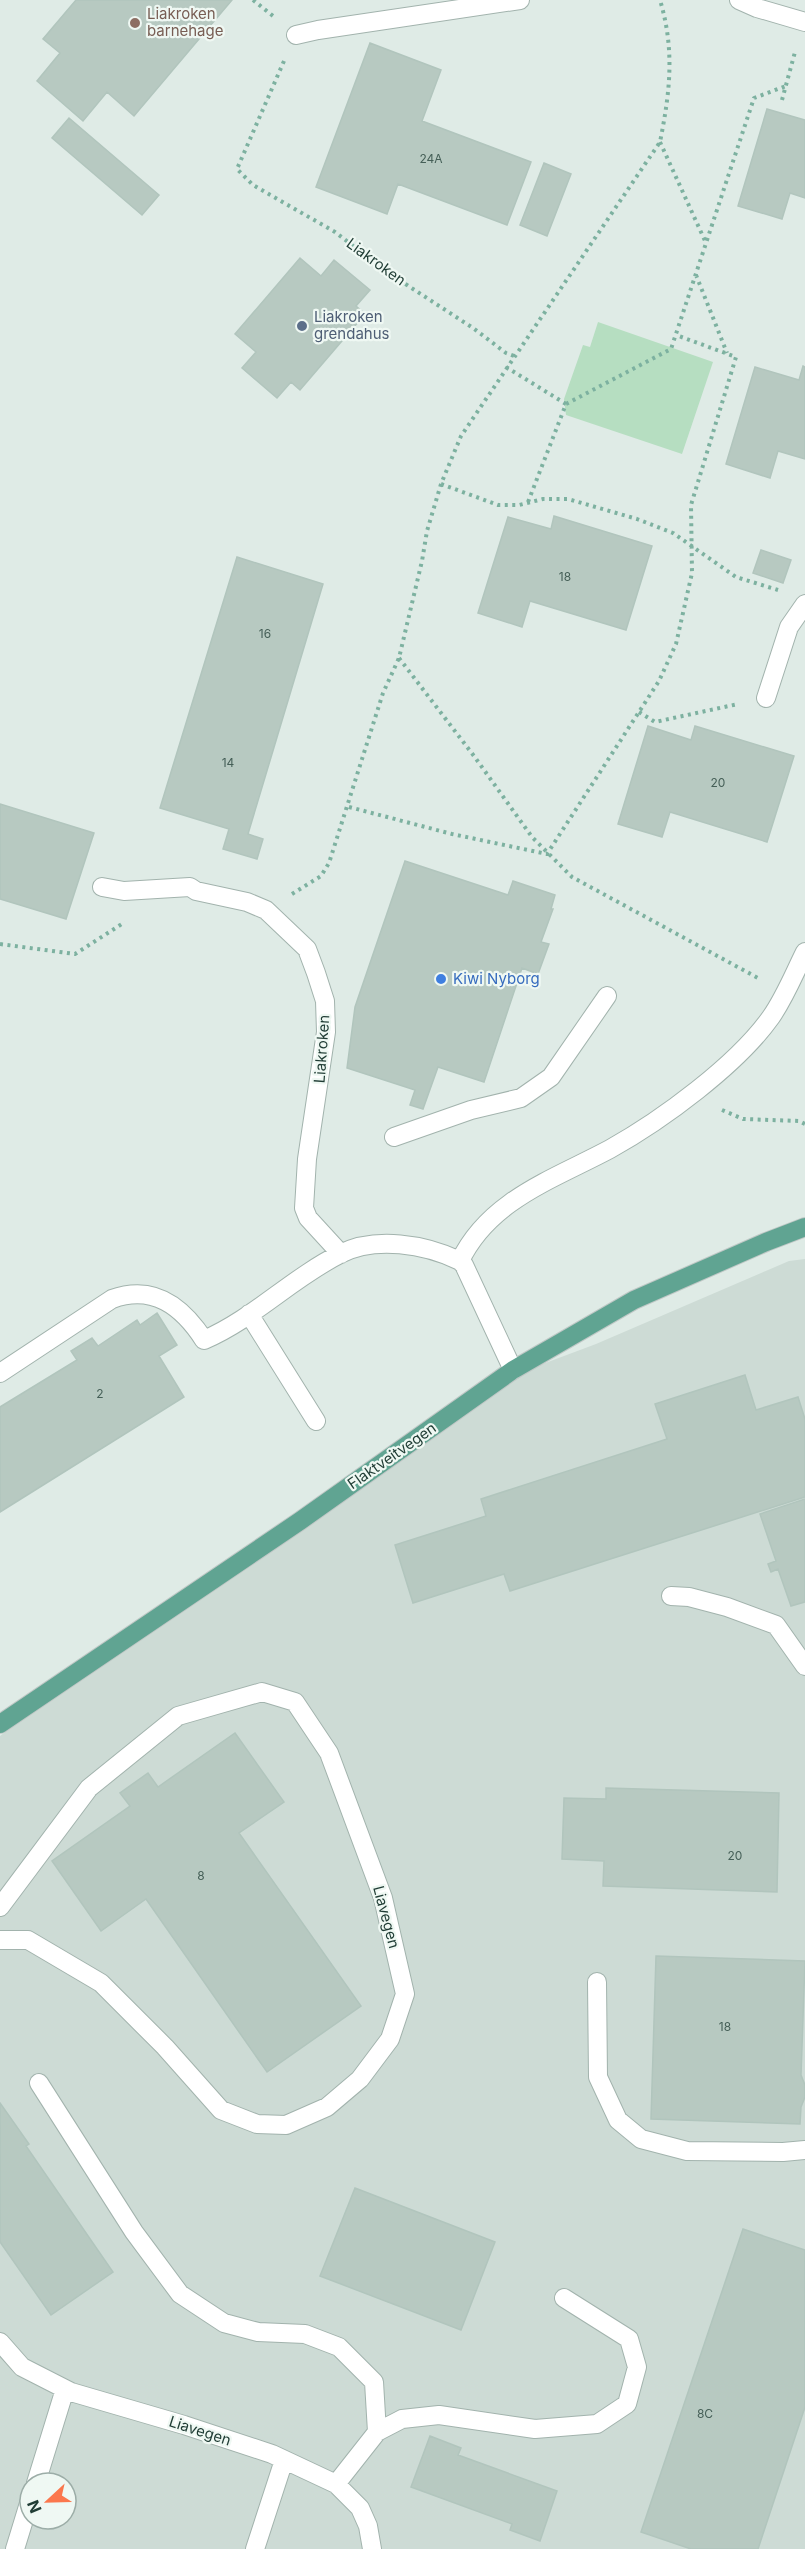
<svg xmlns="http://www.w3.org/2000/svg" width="805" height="2549" viewBox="0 0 805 2549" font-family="Inter,sans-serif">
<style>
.built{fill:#cddbd5;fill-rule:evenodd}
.green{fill:#b6dec1}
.building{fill:#b7c9c1;stroke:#b1c5bd;stroke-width:1.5}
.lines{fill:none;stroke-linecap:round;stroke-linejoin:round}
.minor-casing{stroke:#a2b3ad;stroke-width:20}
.major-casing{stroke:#c0c8c6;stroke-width:20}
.path{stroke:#7db1a0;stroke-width:4;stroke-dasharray:3 4.5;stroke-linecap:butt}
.minor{stroke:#fff;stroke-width:18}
.major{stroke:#60a492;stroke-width:18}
.education-dot{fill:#8d6e63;stroke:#eff8f3;stroke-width:2}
.service-dot{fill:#5c6f8a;stroke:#eff8f3;stroke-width:2}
.shop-dot{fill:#3f7fe0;stroke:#eff8f3;stroke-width:2}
.labels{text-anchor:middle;stroke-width:4.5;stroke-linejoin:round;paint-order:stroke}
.number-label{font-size:12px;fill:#455f57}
.education-label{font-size:15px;fill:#785e54;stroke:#eff8f3;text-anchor:start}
.street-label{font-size:15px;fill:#1f3c34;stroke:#eff8f3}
.service-label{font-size:15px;fill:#4e5e75;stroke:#eff8f3;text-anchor:start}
.shop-label{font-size:15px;fill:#366cbe;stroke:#eff8f3;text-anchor:start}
</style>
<rect width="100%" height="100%" fill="#dfebe6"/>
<path class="built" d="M805,1259v1290h-805v-813l466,-344 47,-22 3,4 80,-30 193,-83zM30,2483h36v36h-36z"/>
<path class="green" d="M598,322l115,40 -31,92 -116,-39 -2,-16 19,-54 7,2z"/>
<path class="building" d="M76,0h156l-98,116 -27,-24 -24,29 -46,-40 23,-28 -17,-14z
M370,43l71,27 -19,51 109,41 -24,63 -109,-41 -11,30 -71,-27z
M767,109l38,11v78l-15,-5 -8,26 -44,-13z
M69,118l90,77 -17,20 -90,-77z
M544,163l27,11 -24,62 -27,-11z
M300,258l21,18 13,-16 36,30 -14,16 9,8 -65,76 -9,-8 -14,16 -35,-30 14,-16 -21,-18z
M803,366l2,1v92l-27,-8 -8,27 -44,-14 29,-97 44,13z
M554,516l98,30 -26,84 -96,-29 -8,26 -44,-14 30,-96 43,12z
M761,550l30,10 -8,23 -30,-10z
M237,557l86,27 -75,250 15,5 -6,20 -34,-10 6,-20 -69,-21z
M648,726l43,14 4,-14 99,30 -27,86 -97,-30 -8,25 -44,-13z
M0,804l94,29 -28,86 -66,-20z
M405,861l103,34 5,-14 42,14 -4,14h2l-12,33 8,2 -11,30 -16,-6 -38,114 -46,-15 -15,42 -13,-4 5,-15 -68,-22 8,-61z
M157,1313l20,32 -18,11 25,41 -184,115v-105l77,-47 -6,-9 21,-13 6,8 39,-26 3,5z
M745,1375l11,35 42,-13 7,22v78l-295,94 -6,-17 -91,29 -18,-58 91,-29 -5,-17 186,-60 -12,-35z
M805,1499v103l-14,4 -13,-37 -7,3 -3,-8 8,-3 -16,-47z
M235,1733l49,69 -45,31 122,173 -94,66 -121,-173 -45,32 -49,-70 78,-55 -10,-13 28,-20 10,14z
M606,1788l173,5 -2,99 -174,-6 1,-25 -42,-2 2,-61 42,1z
M656,1956l149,5 -4,114 4,10v12l-4,10 -1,17 -149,-5z
M0,2103l29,41 -3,2 87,126 -62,43 -51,-73z
M355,2188l140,54 -34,88 -141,-54z
M743,2229l62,21v157l-47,142h-67l-50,-17z
M430,2436l31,12 -3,7 99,36 -17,50 -30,-11 2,-6 -101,-37z"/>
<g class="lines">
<defs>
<path id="minor" d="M739,0l18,8 48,14
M296,35l22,-5 202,-30
M766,698l23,-71 16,-23
M102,887l22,4 66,-4 6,4 51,11 19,8 41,39 9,24 9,28 1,31 -19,127 -3,49 4,10 33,36
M394,1137l77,-27 50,-12 30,-21 56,-81
M249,1314l67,107
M513,1370l-49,-105 -4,-4c29,-61 94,-82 150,-112 52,-29 127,-84 161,-132 14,-20 23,-43 34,-65
M0,1373l112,-74c41,-15 70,7 92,41 49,-21 88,-62 136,-86 35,-18 85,-10 120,7
M671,1596l18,1 38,10 49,18 29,41
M0,1907l89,-119 89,-72 84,-24 33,10 34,51 54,145 22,96 -15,45 -30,40 -33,28 -41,18 -29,-1 -36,-14 -56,-63 -64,-64 -73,-43h-28
M597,1982l1,95 20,43 23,19 46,12 96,1 22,-2
M39,2083l95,149 46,62 44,29 34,9 47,2 34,13 35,35 3,50 -41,52
M0,2342l22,25 49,25 113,33 88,29 64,30 24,24 8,18 4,23
M377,2432l25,-13 37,-4 96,14 62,-5 30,-20 10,-37 -8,-28 -65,-41
M36,2483l29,-94
M15,2549l15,-49
M255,2549l29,-89"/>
<path id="major" d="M0,1724l300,-203 213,-151 121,-70 132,-58 39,-15"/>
</defs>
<use href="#minor" class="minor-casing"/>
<use href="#major" class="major-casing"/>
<path class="path" d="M253,0l20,16
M284,61l-47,108 16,16 82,47 52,40 86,56 33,25 8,3
M782,100l13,-48
M660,142l46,101
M696,275l31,78
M506,367l60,37 -38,98
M566,404l105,-55 83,-251 32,-12
M441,484l57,21h21l24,-6h25l69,20 36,14 63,44 42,13
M399,658l75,98 58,81 40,40 186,101
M639,712l16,10 83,-18
M349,807l103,27 95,20 112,-173 17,-37 16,-71 -1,-68 45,-148 -60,-22
M292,894l29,-18 8,-13 54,-170 16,-35 23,-97 5,-30 14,-47 20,-48 199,-294c10,-50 15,-92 0,-142
M0,944l75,10 50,-32
M722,1110l21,9 56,2 6,3"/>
<use href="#minor" class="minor"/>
<use href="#major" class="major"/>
</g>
<circle class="education-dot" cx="135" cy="23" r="6"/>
<circle class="service-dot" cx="302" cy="326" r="6"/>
<circle class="shop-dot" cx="441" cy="979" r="6"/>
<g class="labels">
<g class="number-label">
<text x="431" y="163">24A</text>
<text x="565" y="581">18</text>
<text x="265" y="638">16</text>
<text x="228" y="767">14</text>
<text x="718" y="787">20</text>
<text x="100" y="1398">2</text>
<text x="735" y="1860">20</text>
<text x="201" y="1880">8</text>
<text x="725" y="2031">18</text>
<text x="705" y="2418">8C</text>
</g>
<g class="education-label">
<text x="147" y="19">Liakroken<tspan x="147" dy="17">barnehage</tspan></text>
</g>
<g class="street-label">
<text transform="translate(376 262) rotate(36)" y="5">Liakroken</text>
<text transform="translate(322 1049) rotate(-86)" y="5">Liakroken</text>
<text transform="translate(392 1456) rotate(-35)" y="5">Flaktveitvegen</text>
<text transform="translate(386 1917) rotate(75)" y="5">Liavegen</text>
<text transform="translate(200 2431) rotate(18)" y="5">Liavegen</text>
</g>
<g class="service-label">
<text x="314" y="322">Liakroken<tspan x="314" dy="17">grendahus</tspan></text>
</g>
<g class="shop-label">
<text x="453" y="984">Kiwi Nyborg</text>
</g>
</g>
<g transform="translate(48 2501) rotate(248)"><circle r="28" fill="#eff8f3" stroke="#9cada7" stroke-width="1.5"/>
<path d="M0-4.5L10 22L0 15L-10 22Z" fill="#fb774d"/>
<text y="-9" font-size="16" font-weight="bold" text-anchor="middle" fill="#1f3c34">N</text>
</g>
</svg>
